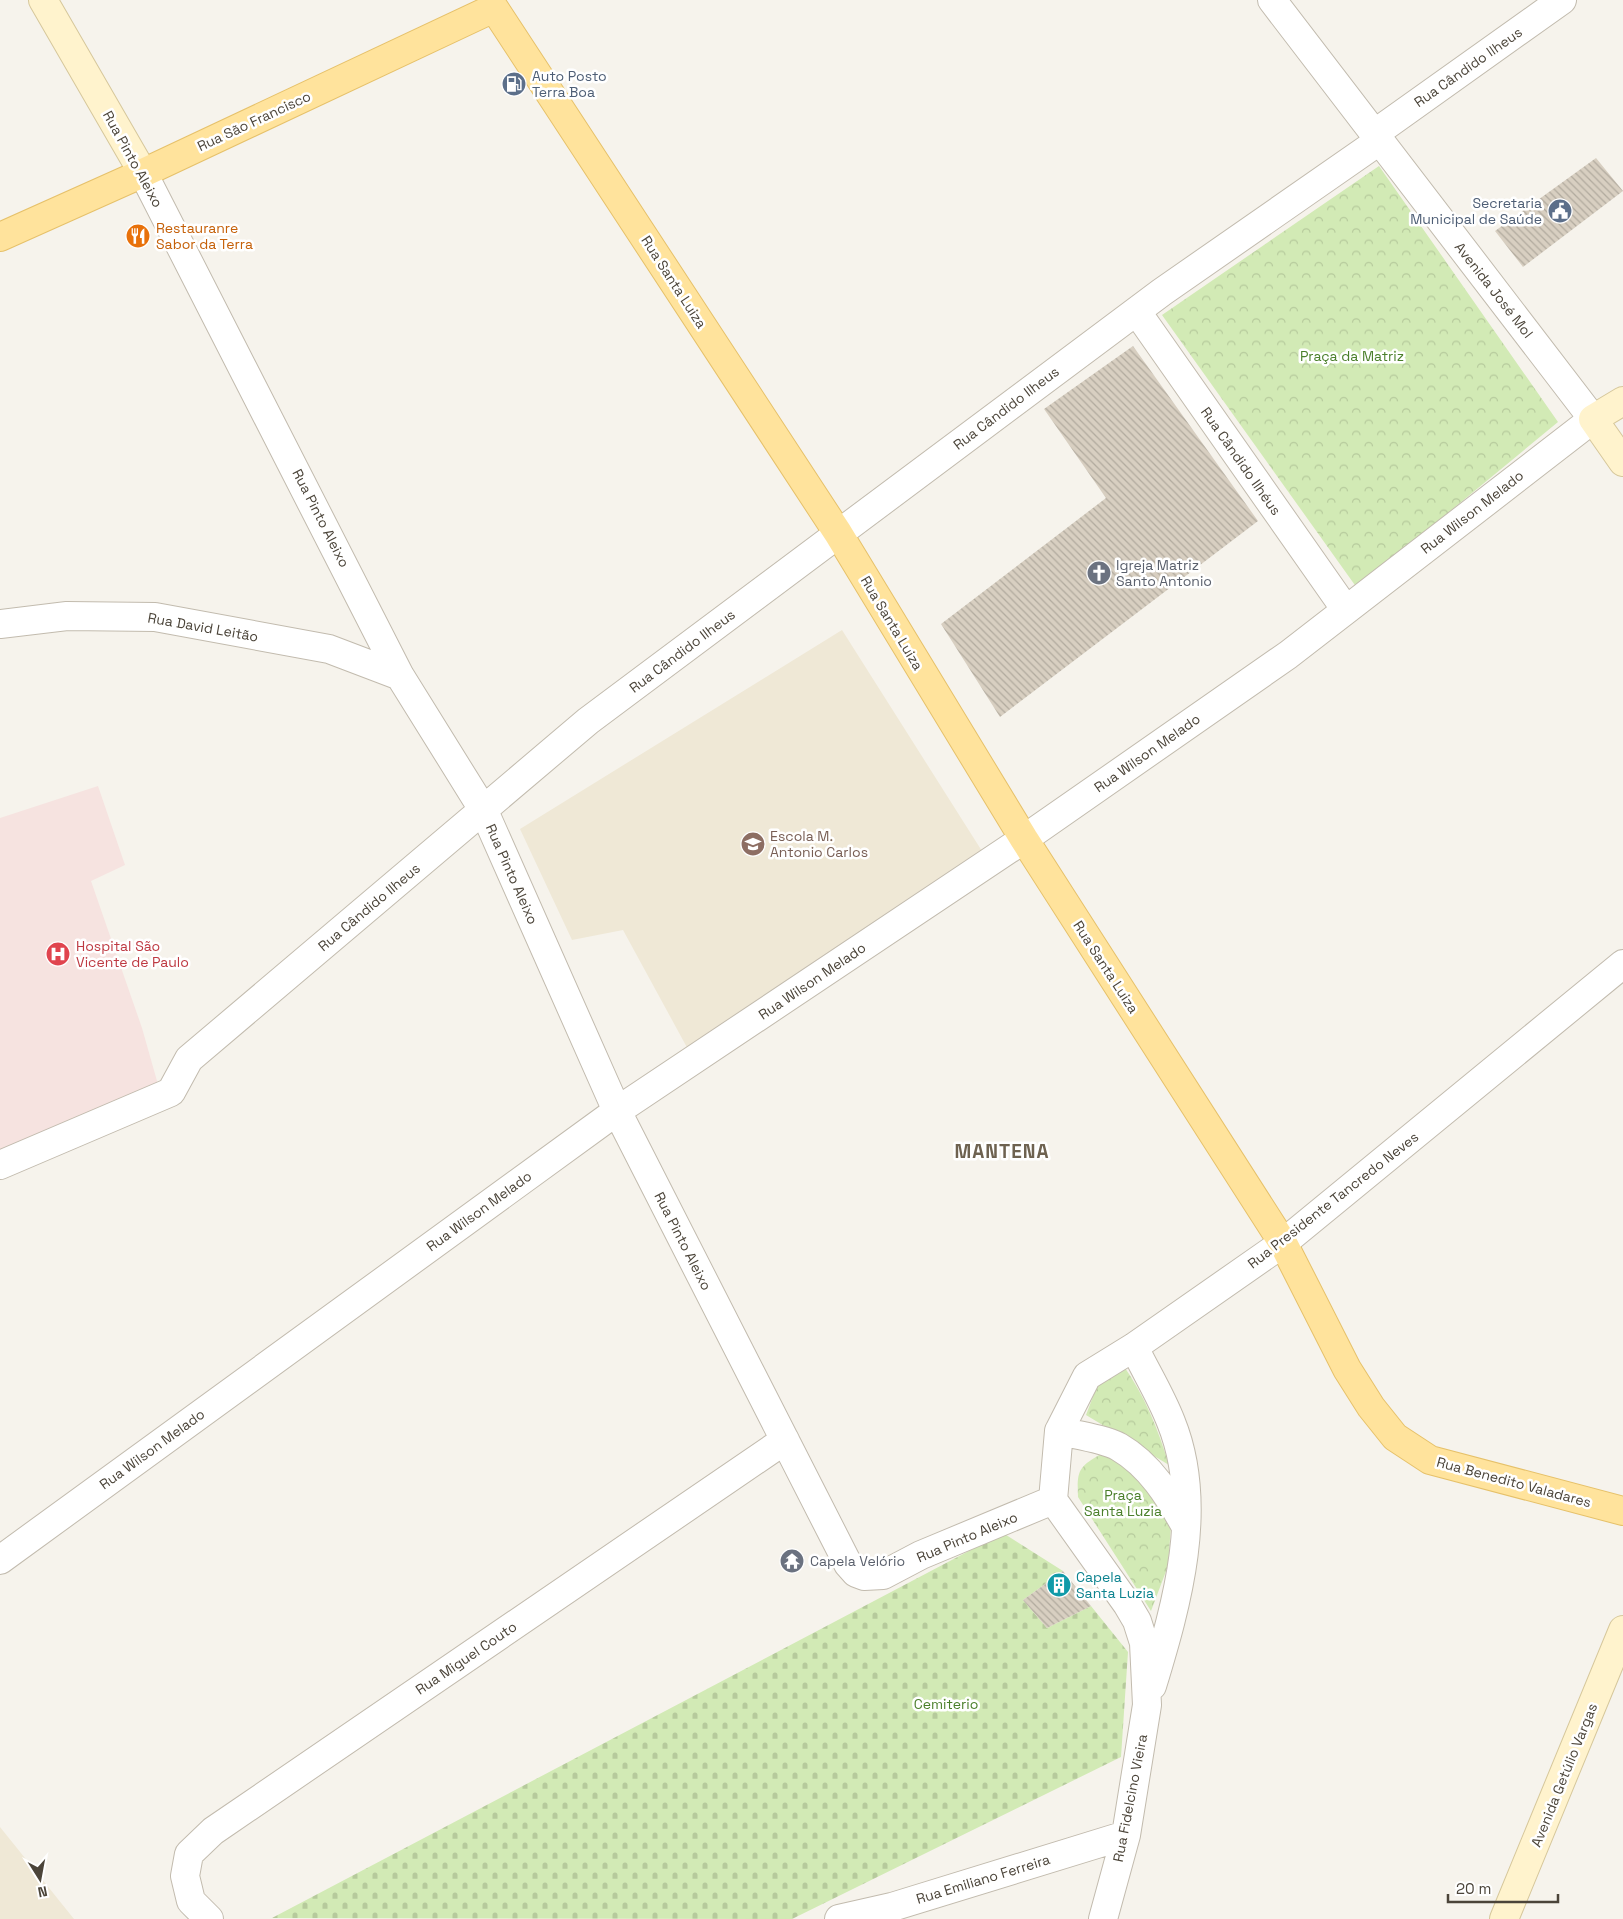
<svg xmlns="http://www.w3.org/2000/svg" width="1623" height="1919" viewBox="0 0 1623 1919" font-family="'Space Grotesk',sans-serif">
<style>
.education{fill:#efe8d6}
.medical{fill:#f6e3e0}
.cemetery{fill:url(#cemetery-stones)}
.park{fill:url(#park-crowns)}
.building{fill:url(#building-back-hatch)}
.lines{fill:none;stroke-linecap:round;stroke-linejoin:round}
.street-casing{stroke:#c2bbae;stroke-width:30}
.secondary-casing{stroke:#d6c79b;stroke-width:30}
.primary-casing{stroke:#e6c16a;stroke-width:30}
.street{stroke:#fff;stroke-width:28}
.secondary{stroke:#fff3cd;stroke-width:28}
.primary{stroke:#ffe39c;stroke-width:28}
.labels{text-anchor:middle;stroke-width:5;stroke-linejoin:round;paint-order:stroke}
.street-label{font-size:14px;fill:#4b4439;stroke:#fff}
.service-label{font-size:14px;fill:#4e5e75;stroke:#fff;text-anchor:start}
.food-label{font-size:14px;fill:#c56008;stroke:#fff;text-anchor:start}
.park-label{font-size:14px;fill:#4a7f2a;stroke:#fff}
.worship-label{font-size:14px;fill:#5b616d;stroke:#fff;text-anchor:start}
.education-label{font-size:14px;fill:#785e54;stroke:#fff;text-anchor:start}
.health-label{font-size:14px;fill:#be3a42;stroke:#fff;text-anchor:start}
.culture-label{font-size:14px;fill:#0d838f;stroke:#fff;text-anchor:start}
.district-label{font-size:19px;font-weight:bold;letter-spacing:1px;fill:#6e6250;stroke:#fff}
</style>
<defs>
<pattern id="cemetery-stones" width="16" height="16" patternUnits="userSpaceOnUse" patternTransform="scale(1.25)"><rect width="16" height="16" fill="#d2eab5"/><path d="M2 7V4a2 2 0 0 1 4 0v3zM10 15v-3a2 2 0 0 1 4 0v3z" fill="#b6ca9c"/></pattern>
<pattern id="park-crowns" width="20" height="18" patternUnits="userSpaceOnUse" patternTransform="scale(1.25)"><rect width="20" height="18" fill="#d2eab5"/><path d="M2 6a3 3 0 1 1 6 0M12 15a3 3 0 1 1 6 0" fill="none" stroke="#b6ca9c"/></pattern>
<pattern id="building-back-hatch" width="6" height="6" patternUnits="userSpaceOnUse" patternTransform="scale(1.25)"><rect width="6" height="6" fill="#d8cfc1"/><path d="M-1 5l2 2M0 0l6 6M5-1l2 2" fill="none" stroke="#b1aa9e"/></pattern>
</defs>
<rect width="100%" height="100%" fill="#f6f3ec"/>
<path class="education" d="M842,630l145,229 -297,194 -67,-123 -51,10 -52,-111z
M0,1827l74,92h-74z"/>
<path class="medical" d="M98,786l27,79 -34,16 51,147 17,60 -159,63v-333z"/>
<path class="cemetery" d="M1003,1533l60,38 -40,29 24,28 44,-22 37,46 -7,105 -329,162 -520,-1z"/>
<path class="park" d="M1379,166l179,256 -201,166 -195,-273z
M1123,1365c22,31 35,64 46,100l-83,-50 11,-29z
M1101,1454l27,9 43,62 -3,41 -17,45 -73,-114c-1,-26 0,-30 23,-43z"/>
<path class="building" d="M1596,158l27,33 -100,76 -28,-36z
M1133,346l125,175 -258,196 -59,-93 165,-126 -62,-89z
M1063,1571l28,35 -44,22 -24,-28z"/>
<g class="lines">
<defs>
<path id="street" d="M1374,134l188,-134
M143,173l257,503 84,135 133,300 231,453 8,9 8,3 19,-1 38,-20 132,-55
M1137,312l209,298
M0,624l67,-8 88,1 174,32 71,27
M0,1165l171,-73 18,-33 399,-338 574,-429 217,-151
M1134,1347c12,25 27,49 37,75 34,84 6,182 -19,264
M1059,1431c17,4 46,8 60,16 31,18 50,49 67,80
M1053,1500l6,-69 28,-55 47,-29 149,-104 340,-279
M1053,1500l74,104 10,17 7,22 3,62 -21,130 -23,84
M0,1560l617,-449 407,-272 264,-184 305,-236 -321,-419
M209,1919l-18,-18 -6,-25 4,-22 24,-23 572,-391
M839,1919l53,-12 234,-72"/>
<path id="secondary" d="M43,0l100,173
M1623,401l-30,18 30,43
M1504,1919l119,-289"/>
<path id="primary" d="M0,237l143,-64 351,-165 344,525 186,306 259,404 64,126 24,38 24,30 35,23 193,51"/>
</defs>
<use href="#street" class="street-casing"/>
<use href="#secondary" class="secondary-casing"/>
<use href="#primary" class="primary-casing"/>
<use href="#street" class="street"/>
<use href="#secondary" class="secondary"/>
<use href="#primary" class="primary"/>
</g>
<defs>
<symbol id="fuel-disc" viewBox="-11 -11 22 22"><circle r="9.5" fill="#5c6f8a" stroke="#fff"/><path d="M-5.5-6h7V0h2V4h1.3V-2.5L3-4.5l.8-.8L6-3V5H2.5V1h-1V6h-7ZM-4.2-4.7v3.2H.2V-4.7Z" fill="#fff"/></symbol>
<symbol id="civic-disc" viewBox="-11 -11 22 22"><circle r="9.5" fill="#5c6f8a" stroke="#fff"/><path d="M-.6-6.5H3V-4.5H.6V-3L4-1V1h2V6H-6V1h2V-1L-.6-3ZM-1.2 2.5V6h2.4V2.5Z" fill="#fff"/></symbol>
<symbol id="restaurant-disc" viewBox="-11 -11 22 22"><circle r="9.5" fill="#e8710a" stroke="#fff"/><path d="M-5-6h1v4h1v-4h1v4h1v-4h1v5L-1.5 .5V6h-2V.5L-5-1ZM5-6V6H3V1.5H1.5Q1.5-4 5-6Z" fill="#fff"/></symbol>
<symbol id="church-disc" viewBox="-11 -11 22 22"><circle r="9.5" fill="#6b7280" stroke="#fff"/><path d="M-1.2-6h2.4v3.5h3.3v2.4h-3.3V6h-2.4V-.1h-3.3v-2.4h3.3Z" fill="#fff"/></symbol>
<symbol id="school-disc" viewBox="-11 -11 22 22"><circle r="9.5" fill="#8d6e63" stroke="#fff"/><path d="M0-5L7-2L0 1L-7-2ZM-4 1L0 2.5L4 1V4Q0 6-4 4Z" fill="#fff"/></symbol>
<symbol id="hospital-disc" viewBox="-11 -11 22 22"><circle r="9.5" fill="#e0444e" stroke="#fff"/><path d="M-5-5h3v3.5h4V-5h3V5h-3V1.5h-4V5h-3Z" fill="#fff"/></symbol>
<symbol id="temple-disc" viewBox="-11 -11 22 22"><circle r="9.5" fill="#6b7280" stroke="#fff"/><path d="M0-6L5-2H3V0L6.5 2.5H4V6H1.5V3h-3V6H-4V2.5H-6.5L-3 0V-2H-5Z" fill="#fff"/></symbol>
<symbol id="building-disc" viewBox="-11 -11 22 22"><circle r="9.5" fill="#0f9aa8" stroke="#fff"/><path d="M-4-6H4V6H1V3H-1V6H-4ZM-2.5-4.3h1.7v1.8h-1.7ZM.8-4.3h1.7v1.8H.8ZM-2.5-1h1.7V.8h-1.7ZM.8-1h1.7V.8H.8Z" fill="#fff"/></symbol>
</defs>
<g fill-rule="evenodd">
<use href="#fuel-disc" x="500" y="70" width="28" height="28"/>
<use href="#civic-disc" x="1546" y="197" width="28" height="28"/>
<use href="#restaurant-disc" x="124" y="222" width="28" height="28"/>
<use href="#church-disc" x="1085" y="559" width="28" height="28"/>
<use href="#school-disc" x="739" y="830" width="28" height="28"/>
<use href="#hospital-disc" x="44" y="940" width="28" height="28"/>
<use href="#temple-disc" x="778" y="1547" width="28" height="28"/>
<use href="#building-disc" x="1045" y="1571" width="28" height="28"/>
</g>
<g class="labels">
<g class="street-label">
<text transform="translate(1468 67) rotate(-35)" y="5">Rua Cândido Ilheus</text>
<text transform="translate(254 121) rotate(-25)" y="5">Rua São Francisco</text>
<text transform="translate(133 159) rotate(61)" y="5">Rua Pinto Aleixo</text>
<text transform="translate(674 282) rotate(57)" y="5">Rua Santa Luiza</text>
<text transform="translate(1494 290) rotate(52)" y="5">Avenida José Mol</text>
<text transform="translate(1006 408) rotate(-37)" y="5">Rua Cândido Ilheus</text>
<text transform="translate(1241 461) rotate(55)" y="5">Rua Cândido Ilhéus</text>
<text transform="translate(1472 512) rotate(-38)" y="5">Rua Wilson Melado</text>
<text transform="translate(321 518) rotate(63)" y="5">Rua Pinto Aleixo</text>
<text transform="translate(892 623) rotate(59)" y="5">Rua Santa Luiza</text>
<text transform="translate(203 627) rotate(10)" y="5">Rua David Leitão</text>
<text transform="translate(682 651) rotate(-37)" y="5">Rua Cândido Ilheus</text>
<text transform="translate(1147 753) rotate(-35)" y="5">Rua Wilson Melado</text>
<text transform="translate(512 874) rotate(66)" y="5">Rua Pinto Aleixo</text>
<text transform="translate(369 907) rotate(-40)" y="5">Rua Cândido Ilheus</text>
<text transform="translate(1106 967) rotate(57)" y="5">Rua Santa Luiza</text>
<text transform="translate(812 981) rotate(-34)" y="5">Rua Wilson Melado</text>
<text transform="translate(1333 1200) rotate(-38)" y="5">Rua Presidente Tancredo Neves</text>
<text transform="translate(479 1211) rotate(-36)" y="5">Rua Wilson Melado</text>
<text transform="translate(683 1241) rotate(63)" y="5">Rua Pinto Aleixo</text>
<text transform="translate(152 1449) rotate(-36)" y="5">Rua Wilson Melado</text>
<text transform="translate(1514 1482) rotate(15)" y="5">Rua Benedito Valadares</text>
<text transform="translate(967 1537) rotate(-23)" y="5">Rua Pinto Aleixo</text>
<text transform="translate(466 1658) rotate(-34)" y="5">Rua Miguel Couto</text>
<text transform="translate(1564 1775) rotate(-68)" y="5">Avenida Getúlio Vargas</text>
<text transform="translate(1130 1798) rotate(-79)" y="5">Rua Fidelcino Vieira</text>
<text transform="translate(983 1879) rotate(-17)" y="5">Rua Emiliano Ferreira</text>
</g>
<g class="service-label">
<text x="532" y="81">Auto Posto<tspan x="532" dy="16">Terra Boa</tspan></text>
<text x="1542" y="208" text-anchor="end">Secretaria<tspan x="1542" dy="16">Municipal de Saúde</tspan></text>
</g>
<g class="food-label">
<text x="156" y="233">Restauranre<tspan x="156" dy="16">Sabor da Terra</tspan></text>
</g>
<g class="park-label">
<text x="1352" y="361">Praça da Matriz</text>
<text x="1123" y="1500">Praça<tspan x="1123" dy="16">Santa Luzia</tspan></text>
<text x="946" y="1709">Cemiterio</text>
</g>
<g class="worship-label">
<text x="1116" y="570">Igreja Matriz<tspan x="1116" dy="16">Santo Antonio</tspan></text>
<text x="810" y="1566">Capela Velório</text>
</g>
<g class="education-label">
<text x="770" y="841">Escola M.<tspan x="770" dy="16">Antonio Carlos</tspan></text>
</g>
<g class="health-label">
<text x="76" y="951">Hospital São<tspan x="76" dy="16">Vicente de Paulo</tspan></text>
</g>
<g class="culture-label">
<text x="1076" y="1582">Capela<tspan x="1076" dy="16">Santa Luzia</tspan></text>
</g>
<g class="district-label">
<text x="1002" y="1158">MANTENA</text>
</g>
</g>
<g transform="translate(40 1879) rotate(169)" stroke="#ffffff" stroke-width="4" paint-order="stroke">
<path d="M0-4L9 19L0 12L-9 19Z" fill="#4b4439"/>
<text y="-8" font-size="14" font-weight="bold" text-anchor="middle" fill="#4b4439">N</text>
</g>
<path d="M1448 1894v8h110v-8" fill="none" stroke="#4b4439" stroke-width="2.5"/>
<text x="1456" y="1894" font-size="15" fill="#4b4439" stroke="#ffffff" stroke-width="4" paint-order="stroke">20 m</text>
</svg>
